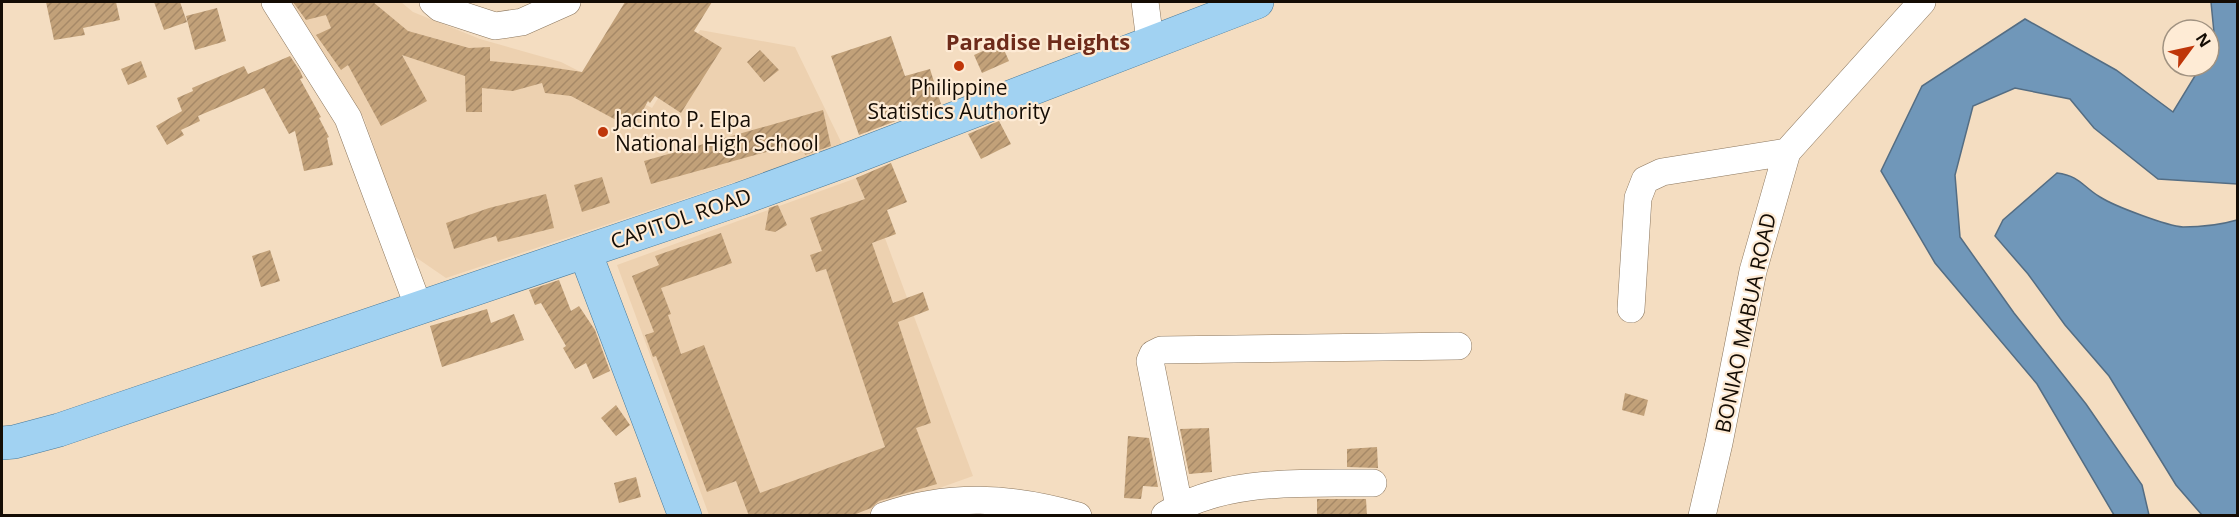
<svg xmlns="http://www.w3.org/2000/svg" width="2239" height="517" viewBox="0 0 2239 517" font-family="'Open Sans',sans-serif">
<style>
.built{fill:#edd1b0}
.water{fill:#7097b9;stroke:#546d83;stroke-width:1.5}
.building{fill:url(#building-hatch)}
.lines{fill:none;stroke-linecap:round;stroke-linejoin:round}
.minor-casing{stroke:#8b765d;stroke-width:28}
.major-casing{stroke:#47799a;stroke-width:34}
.minor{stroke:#fff;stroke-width:27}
.major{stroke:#a1d2f2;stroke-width:33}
.poi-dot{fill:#bf3609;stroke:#feebd5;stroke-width:2}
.labels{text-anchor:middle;stroke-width:4.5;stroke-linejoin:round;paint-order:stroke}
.poi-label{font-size:21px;fill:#140c04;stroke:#feebd5}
.street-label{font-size:21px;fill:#140c04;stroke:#feebd5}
.neighbourhood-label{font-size:22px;font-weight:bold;fill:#6e2b1a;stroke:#feebd5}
</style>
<defs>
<pattern id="building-hatch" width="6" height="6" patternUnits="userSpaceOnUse" patternTransform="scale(1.5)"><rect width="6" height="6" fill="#c2a179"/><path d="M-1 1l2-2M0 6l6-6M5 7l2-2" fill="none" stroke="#a68967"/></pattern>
</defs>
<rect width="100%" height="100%" fill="#f4ddc1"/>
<path class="built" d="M284,2h117l12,10 67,27 81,23 91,46 48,-78 95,17 48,99 -397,132 -35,-24 -47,-136z
M862,176l111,300 -109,39h-155l-92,-250z"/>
<path class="water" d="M2211,2h26v182l-79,-5 -64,-51 -24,-29 -55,-11 -42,18 -18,69 5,62 54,76 72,91 56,81 7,30h-35l-77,-131 -102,-121 -54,-92 41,-85 103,-67 91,51 57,42 28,-46h8v-13l6,-10z
M2057,173c23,3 25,13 43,24 14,9 67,29 83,30 18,0 37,-2 54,-7v295h-35l-26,-30 -67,-109 -44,-51 -37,-51 -33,-38 8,-16z"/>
<path class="building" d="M46,2h70l4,18 -37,8 2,7 -31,5z
M154,2h26l7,20 -23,8z
M293,2h80l35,29 61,17 21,-1v14l52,5 40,6 43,-70h87l-18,29 28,17 -41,65 -26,-17 -5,7 -2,-2 -15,28 -62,-33 -26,-3 -3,-10 -29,8 -31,-3v24h-16l-1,-36 -63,-21 25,46 -46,25 -33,-61 -7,5 -25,-35 15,-7 -5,-13 -20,5z
M217,8l9,33 -31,9 -9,-34z
M891,36l14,40 25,-7 11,35 -82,31 -28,-79z
M1001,43l8,18 -27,12 -8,-18z
M760,50l19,20 -15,12 -17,-20z
M290,56l10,15 3,7 -3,1 21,38 -2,1 10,19 -2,1 6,27 -29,6 -9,-40 -6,3 -25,-46 -66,28 2,5 -19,9 3,5 -17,10 -11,-19 26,-15 -5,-13 16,-7 -1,-3 52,-22 4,8z
M141,61l6,16 -19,8 -7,-16z
M823,110l8,36 -26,9 -3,-13 -151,42 -7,-23z
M999,121l12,23 -30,15 -13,-25z
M891,163l16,39 -20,8 9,24 -24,9 21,60 30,-11 6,18 -31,12 33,101 -15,5 21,56 -58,17 -8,7 -20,8h-102l-13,-35 -29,11 -51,-136 -3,1 -8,-22 9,-3 -22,-56 27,-11 -4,-9 66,-23 11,30 -71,25 10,26 -3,1 13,39 23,-9 56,148 125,-46 -59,-178 -10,3 -6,-17 12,-4 -12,-33 55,-19 -9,-21z
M602,177l8,26 -28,9 -8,-27z
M546,194l8,34 -56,14 -2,-6 -42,13 -8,-26 43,-15z
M778,205l9,20 -12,7 -10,-2 4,-22z
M270,250l10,31 -19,6 -9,-31z
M559,280l12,31 8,-5 16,24 15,41 -17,8 -7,-16 -11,6 -12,-21 3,-2 -25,-43 -6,2 -6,-15z
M487,309l4,14 23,-9 10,26 -82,27 -12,-41z
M1625,393l23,7 -4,16 -22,-6z
M616,405l14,20 -14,11 -15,-18z
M1209,428l3,44 -23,2 -9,-45z
M1128,436l21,2 9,49 -15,-1 -2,13 -17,-1z
M1377,447l1,21 -31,-1v-18z
M636,477l5,20 -22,6 -5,-20z
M1317,499h49l1,17h-50z"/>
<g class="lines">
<defs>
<path id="minor" d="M275,2l73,116 71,190
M433,2l7,6 55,18 27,-4 45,-20
M1145,2l5,39
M1631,309l7,-111 7,-18 17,-8 125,-20
M1179,506l-29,-145 3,-7 8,-4 297,-4
M1165,515c62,-38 139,-31 208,-32
M884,516c65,-23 128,-19 194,0
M1702,516l17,-73 34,-172 34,-119 135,-150"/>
<path id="major" d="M585,252l100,264
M2,443l12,-1 45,-12 681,-231 104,-38 413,-159"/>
</defs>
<use href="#minor" class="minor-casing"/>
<use href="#major" class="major-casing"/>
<use href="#minor" class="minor"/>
<use href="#major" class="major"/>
</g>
<g class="poi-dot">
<circle cx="959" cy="66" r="6"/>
<circle cx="603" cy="132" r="6"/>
</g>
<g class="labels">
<g class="poi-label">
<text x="959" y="95">Philippine<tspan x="959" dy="24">Statistics Authority</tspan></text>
<text x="615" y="127" text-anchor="start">Jacinto P. Elpa<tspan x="615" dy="24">National High School</tspan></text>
</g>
<g class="street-label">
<text transform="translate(681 219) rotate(-19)" y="7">CAPITOL ROAD</text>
<text transform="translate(1746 323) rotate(-78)" y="7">BONIAO MABUA ROAD</text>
</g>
<g class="neighbourhood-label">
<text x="1038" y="50">Paradise Heights</text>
</g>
</g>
<rect width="2239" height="517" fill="none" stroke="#140c04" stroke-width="6"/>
<g transform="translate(2191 48) rotate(57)"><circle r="28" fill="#feebd5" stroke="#a09281" stroke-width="1.5"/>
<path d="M0-4.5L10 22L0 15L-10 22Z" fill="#bf3609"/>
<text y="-9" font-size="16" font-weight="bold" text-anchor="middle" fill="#140c04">N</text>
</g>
</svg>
